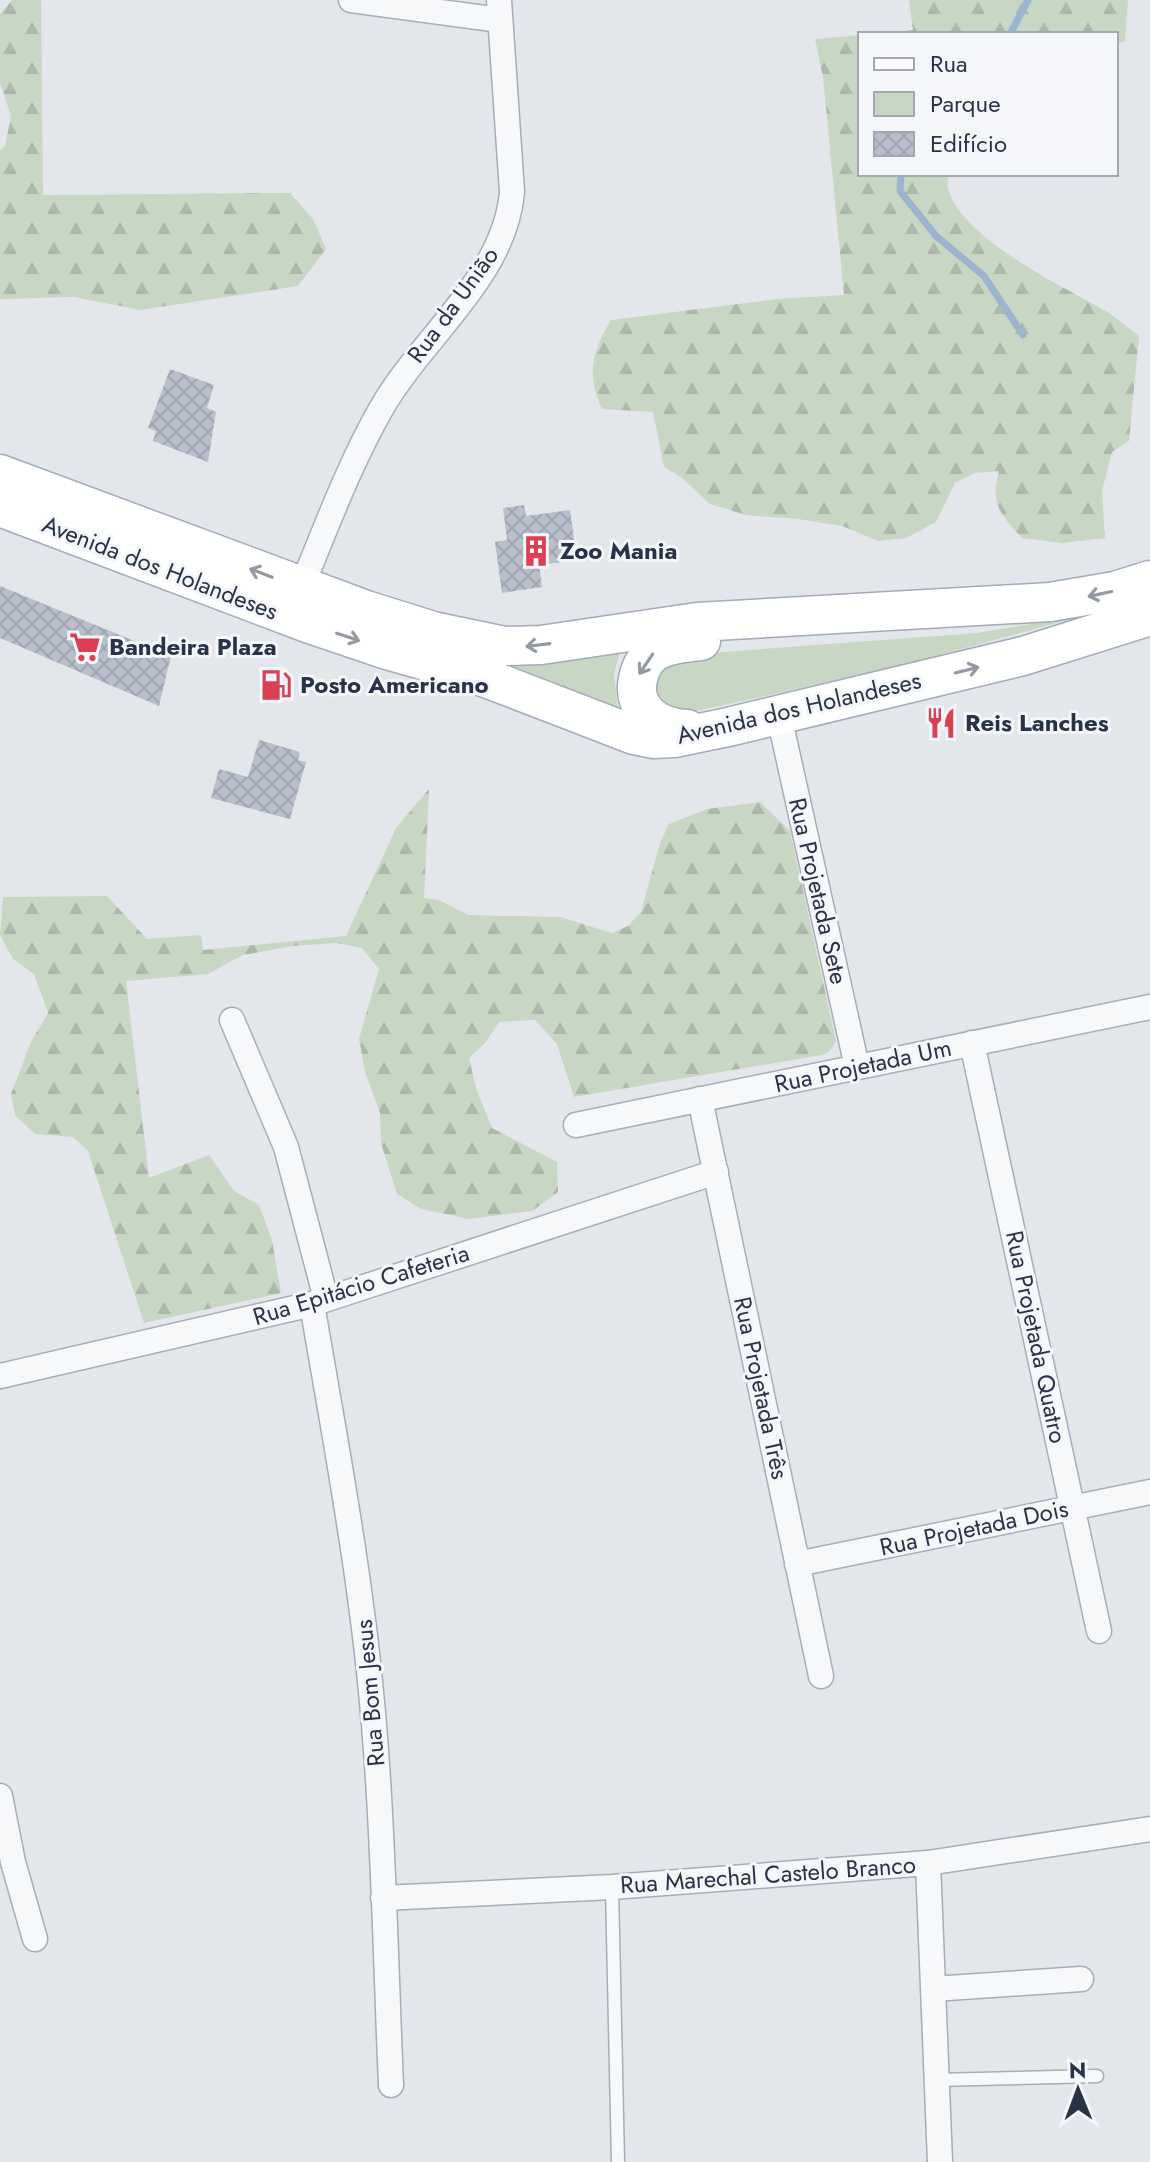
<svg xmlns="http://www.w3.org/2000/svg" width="1150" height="2162" viewBox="0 0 1150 2162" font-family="Jost,sans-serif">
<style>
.green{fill:#c8d7c4}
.forest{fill:url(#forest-firs)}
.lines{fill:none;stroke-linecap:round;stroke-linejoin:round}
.stream{stroke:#9cb4cf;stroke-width:7}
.building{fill:url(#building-cross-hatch)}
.service-casing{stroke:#a7adb7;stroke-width:15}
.minor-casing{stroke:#a7adb7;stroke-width:27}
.primary-casing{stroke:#a1abb9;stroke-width:41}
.service{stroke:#f7f8fa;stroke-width:12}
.minor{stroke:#f7f8fa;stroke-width:24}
.primary{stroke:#fff;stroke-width:38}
.oneway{stroke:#9499a3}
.labels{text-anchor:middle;stroke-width:6;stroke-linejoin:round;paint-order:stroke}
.street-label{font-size:24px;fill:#293347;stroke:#f4f6f9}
.poi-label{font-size:24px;font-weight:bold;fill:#293347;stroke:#f4f6f9;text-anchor:start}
</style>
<defs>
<pattern id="forest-firs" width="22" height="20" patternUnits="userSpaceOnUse" patternTransform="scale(2)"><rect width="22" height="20" fill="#c8d7c4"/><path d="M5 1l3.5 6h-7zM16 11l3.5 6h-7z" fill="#acb9aa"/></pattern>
<pattern id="building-cross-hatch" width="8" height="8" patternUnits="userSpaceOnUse" patternTransform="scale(2)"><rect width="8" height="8" fill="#bac0cb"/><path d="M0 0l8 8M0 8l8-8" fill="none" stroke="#a0a5b0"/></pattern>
</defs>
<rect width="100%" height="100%" fill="#e3e7ec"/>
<path class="green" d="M1092,609l-2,5 -202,55 -196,43c-45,-8 -47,-33 -10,-57l295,-22 48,-8z
M620,652l-6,22 4,36 -128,-51z"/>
<path class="forest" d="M12,0h29l2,195 247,-2 23,26 13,30 -28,37 -158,24 -66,-13 -74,2v-149l5,-4 6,-30 -11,-33v-69z
M909,0h219l-3,41 -9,4v-11h-246l43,-4z
M860,35v139h88c0,6 -1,13 1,18 18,49 111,93 155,118 12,7 23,17 35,26l-10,105 -17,11 -10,39 3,47 -42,5 -41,-5c-23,-25 -32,-35 -23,-67l-24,2 -20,10 -19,39 -30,16 -28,3 -36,-15 -44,-7 -52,-4 -36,-11 -29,-27 -17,-10 -11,-55 -51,-3c-16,-35 -10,-57 9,-89l166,-21 67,-4 -21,-218 -8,-38z
M429,789l-5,109 15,2 29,15 92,2 52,16 16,-7 13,-14 19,-69 9,-19 38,-15 53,-7 30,29 46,210 -6,10 -8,4 -248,42 -17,-53 -22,-24 -36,2 -14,21 -16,15 7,30 16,40 65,34 1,30 -26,19 -63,8 -48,-10 -24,-15 -16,-51 -1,-30 -15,-41 -6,-33 20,-70 -17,-21 -26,-5 -43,3 -50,9 -35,19 -82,7 23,197 60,-23 25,36 25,14 13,35 9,53 -137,30 -56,-172 -15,-14 -38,-3 -20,-19 -4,-21 20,-52 17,-29 -14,-39 -21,-15 -13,-24 3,-38 104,-1 40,43 54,-4 2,15 143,-14 50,-108z"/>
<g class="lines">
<path class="stream" d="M1010,34l18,-34
M901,174l-1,17 36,45 48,40 39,59"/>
</g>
<path class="building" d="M170,369l44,16 -7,23 9,4 -8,50 -55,-21 3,-10 -8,-3z
M524,505l2,11 44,-6 7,50 -38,5 3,22 -40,6 -7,-51 12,-2 -4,-32z
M0,586l171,70 -12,50 -159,-68z
M259,740l41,12 -2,8 8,2 -16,57 -79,-21 8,-29 29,8z"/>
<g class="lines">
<defs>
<path id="service" d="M612,1887l6,275
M936,2080l161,-4"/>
<path id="minor" d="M351,0l149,20
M301,588c25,-60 48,-123 80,-179 40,-71 124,-132 131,-217l-13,-192
M779,716l78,351
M232,1020l54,127 40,152
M972,1043l127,588
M700,1099l121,577
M576,1125l574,-118
M312,1304c17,101 36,200 49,301 22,159 23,320 30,480
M0,1376l312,-72 404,-132
M797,1564l353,-72
M0,1796l13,66 22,77
M928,1863l12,299
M383,1898l229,-11 316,-24 222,-34
M933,1989l148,-10"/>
<path id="primary" d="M0,474l366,136 67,21 72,15 36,-1 156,-23 353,-20 65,-11 35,-11
M0,507l310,117 77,26 99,28 148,57 19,4 22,-1 53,-11 295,-71 127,-40
M687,729c-28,-1 -56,-18 -49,-50 2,-10 6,-19 15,-26 14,-9 31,-10 48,-12"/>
</defs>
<use href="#service" class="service-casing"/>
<use href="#minor" class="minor-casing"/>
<use href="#primary" class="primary-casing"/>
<use href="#service" class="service"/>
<use href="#minor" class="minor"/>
<use href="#primary" class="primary"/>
</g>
<defs><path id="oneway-shaft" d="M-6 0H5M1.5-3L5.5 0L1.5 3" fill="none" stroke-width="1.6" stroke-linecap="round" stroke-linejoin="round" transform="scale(2)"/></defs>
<g class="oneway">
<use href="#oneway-shaft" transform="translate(261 573) rotate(-159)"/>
<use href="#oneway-shaft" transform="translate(1100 594) rotate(168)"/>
<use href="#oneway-shaft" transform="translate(348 637) rotate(18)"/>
<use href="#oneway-shaft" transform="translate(538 645) rotate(173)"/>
<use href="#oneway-shaft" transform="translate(646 664) rotate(124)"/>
<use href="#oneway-shaft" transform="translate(967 670) rotate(-14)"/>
</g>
<defs>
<symbol id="building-bare" viewBox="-9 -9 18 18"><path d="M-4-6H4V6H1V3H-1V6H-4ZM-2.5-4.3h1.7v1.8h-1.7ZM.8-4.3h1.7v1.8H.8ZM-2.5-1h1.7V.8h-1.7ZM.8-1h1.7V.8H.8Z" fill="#da3f54" stroke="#f4f6f9" stroke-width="2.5" paint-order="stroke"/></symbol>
<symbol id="supermarket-bare" viewBox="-9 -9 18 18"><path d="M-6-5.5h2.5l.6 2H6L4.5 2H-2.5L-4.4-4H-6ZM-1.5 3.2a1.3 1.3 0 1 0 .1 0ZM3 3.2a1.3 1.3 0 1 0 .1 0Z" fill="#da3f54" stroke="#f4f6f9" stroke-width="2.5" paint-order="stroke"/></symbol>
<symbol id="fuel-bare" viewBox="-9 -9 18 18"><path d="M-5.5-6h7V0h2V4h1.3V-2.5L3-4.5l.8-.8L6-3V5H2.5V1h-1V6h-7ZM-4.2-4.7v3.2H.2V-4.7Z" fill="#da3f54" stroke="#f4f6f9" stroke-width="2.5" paint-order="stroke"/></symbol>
<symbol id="restaurant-bare" viewBox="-9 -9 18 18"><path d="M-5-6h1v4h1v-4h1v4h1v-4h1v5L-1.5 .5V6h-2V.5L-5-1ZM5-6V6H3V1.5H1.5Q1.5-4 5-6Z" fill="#da3f54" stroke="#f4f6f9" stroke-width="2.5" paint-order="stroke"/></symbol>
</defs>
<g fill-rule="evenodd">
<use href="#building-bare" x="514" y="529" width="44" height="44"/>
<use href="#supermarket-bare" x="63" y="625" width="44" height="44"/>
<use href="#fuel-bare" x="254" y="663" width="44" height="44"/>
<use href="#restaurant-bare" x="919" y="701" width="44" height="44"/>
</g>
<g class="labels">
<g class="street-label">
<text transform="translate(453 305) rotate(-54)" y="8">Rua da União</text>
<text transform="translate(160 568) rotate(21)" y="8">Avenida dos Holandeses</text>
<text transform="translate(799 708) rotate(-13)" y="8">Avenida dos Holandeses</text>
<text transform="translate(818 891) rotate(77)" y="8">Rua Projetada Sete</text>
<text transform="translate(863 1066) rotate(-12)" y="8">Rua Projetada Um</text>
<text transform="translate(361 1285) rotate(-17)" y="8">Rua Epitácio Cafeteria</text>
<text transform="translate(1036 1337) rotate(78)" y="8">Rua Projetada Quatro</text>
<text transform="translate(761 1388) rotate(78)" y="8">Rua Projetada Três</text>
<text transform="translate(974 1528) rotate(-12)" y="8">Rua Projetada Dois</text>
<text transform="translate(370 1693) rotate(-95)" y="8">Rua Bom Jesus</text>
<text transform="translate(768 1875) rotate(-4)" y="8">Rua Marechal Castelo Branco</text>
</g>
<g class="poi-label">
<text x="560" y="559">Zoo Mania</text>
<text x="109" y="655">Bandeira Plaza</text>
<text x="300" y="693">Posto Americano</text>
<text x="965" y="731">Reis Lanches</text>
</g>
</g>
<rect x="858" y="32" width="260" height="144" fill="#f4f6f9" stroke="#a3a8b2" stroke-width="2"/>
<rect x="874" y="58" width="40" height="12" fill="#ffffff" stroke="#a3a8b2" stroke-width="2"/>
<text x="930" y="72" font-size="24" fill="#293347">Rua</text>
<rect x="874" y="92" width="40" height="24" fill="#c8d7c4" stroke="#a3a8b2" stroke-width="2"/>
<text x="930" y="112" font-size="24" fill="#293347">Parque</text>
<rect x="874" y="132" width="40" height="24" fill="url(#building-cross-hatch)" stroke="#a3a8b2" stroke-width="2"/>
<text x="930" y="152" font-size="24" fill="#293347">Edifício</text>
<g transform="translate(1078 2090) rotate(359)" stroke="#f4f6f9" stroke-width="6" paint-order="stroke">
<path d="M0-6L14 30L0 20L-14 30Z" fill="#293347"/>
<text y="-12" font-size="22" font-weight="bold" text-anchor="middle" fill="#293347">N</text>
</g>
</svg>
